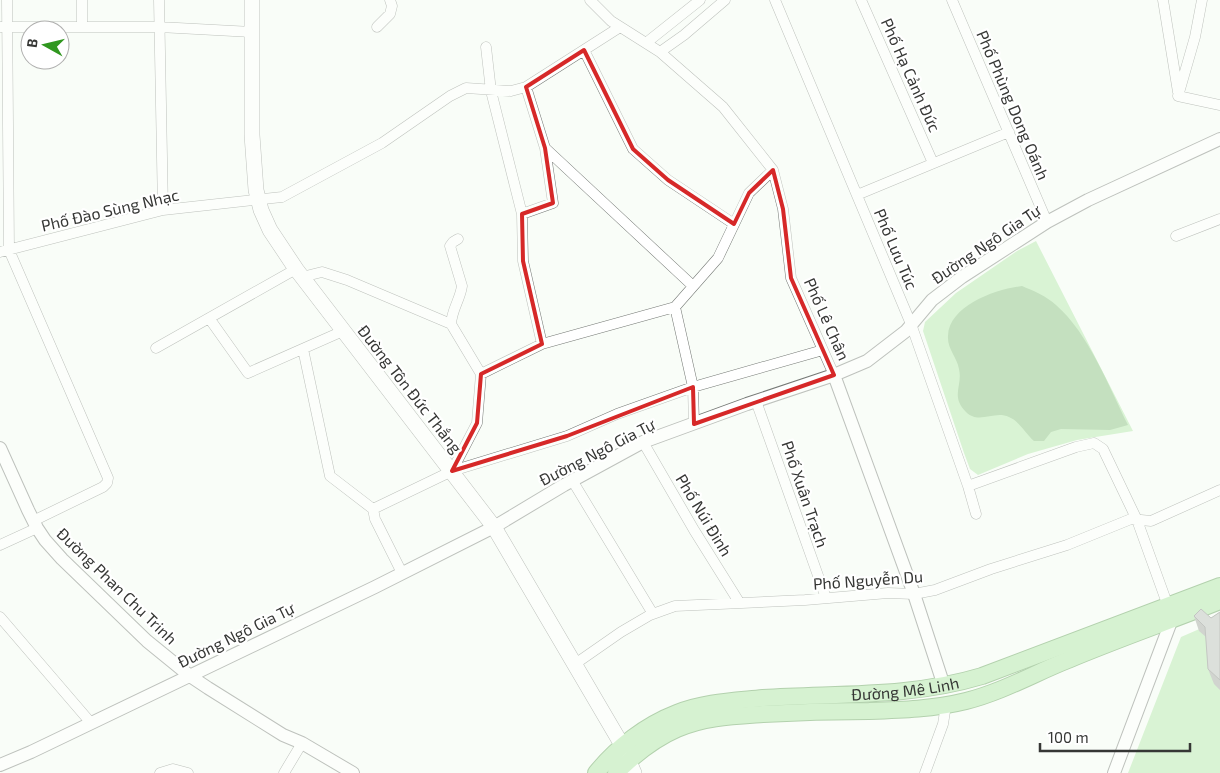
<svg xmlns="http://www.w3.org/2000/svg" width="1220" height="773" viewBox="0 0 1220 773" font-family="'Exo 2',sans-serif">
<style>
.green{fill:#b1e7a9}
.water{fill:#83bc7a}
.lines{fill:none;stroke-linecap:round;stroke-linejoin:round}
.minor-casing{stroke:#767a76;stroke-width:11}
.tertiary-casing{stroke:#767a76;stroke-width:14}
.secondary-casing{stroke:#767a76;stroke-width:16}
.primary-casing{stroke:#5e9c54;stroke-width:18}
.minor{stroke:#fff;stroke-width:10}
.tertiary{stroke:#fff;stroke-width:12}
.secondary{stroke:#fff;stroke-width:15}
.primary{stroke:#ace5a3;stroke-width:16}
.wall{fill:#9fa39e}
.building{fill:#b9bdb8;stroke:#828481}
.marked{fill:none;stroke:#d62828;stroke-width:4;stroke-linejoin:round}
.labels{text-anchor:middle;stroke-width:4.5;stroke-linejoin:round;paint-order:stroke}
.street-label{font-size:16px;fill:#363735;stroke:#fff}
</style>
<rect width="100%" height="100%" fill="#f9fdf8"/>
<path class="green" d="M1036,241l97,190 -56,9 -49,14 -50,21 -8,-6 -6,-16 -41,-122 2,-9 31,-29 61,-42z
M1220,620v153h-92l53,-136z"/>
<path class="water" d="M1022,286c12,5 24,10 34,19 33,29 52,80 72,120l-18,5 -49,-1 -10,3 -7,9h-10c-8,-7 -15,-20 -25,-24 -15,-7 -30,8 -43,-5 -16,-16 -3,-26 -7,-43 -2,-12 -12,-20 -11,-33 1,-31 49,-47 74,-50z"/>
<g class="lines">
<defs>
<path id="minor" d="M7,0l2,250 99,228 -1,5 -4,4 -70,34
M82,0v27
M159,0l4,210
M590,0l21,21 49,31 63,55 50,63 10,39 8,69 43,97
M775,0l136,324 57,162 8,28
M861,0l72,163
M952,0l95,222
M1163,0l15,92
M1202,0l-7,37 -17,59 42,9
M1,27h158l93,5
M377,27l13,-13 2,-8 -2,-6
M646,43l54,-43
M486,47l5,44 31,123 1,47 19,83
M584,50l49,99 35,31 66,44
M660,52l24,-17 41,-35
M545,148l148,138
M857,195l152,-63
M522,214l31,-11 -8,-55 -19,-61
M1176,236l44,-17
M0,252l163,-42 119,-13 100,-54 68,-47 16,-8 45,3 15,-4 94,-60
M302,277l20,-5 25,8 104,44 30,50
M675,307l18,80 1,37
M209,318l39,55 95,-42
M451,324c1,-15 9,-24 11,-38l-12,-40 3,-4 5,-3
M156,348l140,-79
M303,349l27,127 43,33
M756,401l70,197
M643,442l51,88 45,72
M452,471l25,-48 4,-49 61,-30 133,-37 43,-49 31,-65 24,-23
M572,480l81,134
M968,486l108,-39 18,-4 9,6 34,71 31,86
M0,545l37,-17
M402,573l-27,-54 -2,-10 79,-38 115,-35 50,-22 76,-27 130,-37
M0,617l91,106
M575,664l46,-32 29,-17 25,-9 130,-6 83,-7 26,1 21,-4 56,-21 76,-24 64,-26 20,2 69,-31
M160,773l13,-4 15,4
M284,773l18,-30
M925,773l18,-49 3,-19"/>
<path id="tertiary" d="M834,375l80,219 30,92
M0,448l28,62 9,18 8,12 17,19 85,82 43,35 18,12 75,47 19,8 51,30
M0,765l31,-13 344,-165 119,-60 70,-42 79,-43 104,-38 87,-29 33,-14 39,-30 26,-31 30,-23 85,-55 41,-22 132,-61
M1114,773l58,-154"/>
<path id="secondary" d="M252,0v135l4,55 5,20 9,20 26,39 198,258 128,218 12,28"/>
<g id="primary">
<path id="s1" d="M596,773c21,-26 50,-48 81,-60 27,-11 58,-12 86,-15 75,-5 146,0 219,-22l238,-90"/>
<path d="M616,773c18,-18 38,-34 61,-44 27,-12 57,-13 86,-15 35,-2 70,-3 106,-3 33,-1 65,-2 97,-10 36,-9 69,-28 102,-41 50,-21 102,-39 152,-59"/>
</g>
</defs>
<use href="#minor" class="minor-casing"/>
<use href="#tertiary" class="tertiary-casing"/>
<use href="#secondary" class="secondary-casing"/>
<use href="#primary" class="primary-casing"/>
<use href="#minor" class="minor"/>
<use href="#tertiary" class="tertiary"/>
<use href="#secondary" class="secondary"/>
<use href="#primary" class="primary"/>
</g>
<path class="wall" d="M1220,612v78l-6,-6 -6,-15 -2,-32 -7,-6 -5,-15 17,2z"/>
<path class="building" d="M1201,609l10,9 9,-6v68l-12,-11 -3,-42 -11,-11z"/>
<path d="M0 0H1220V773H0ZM584,50l49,99 35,31 66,44 15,-31 24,-23 10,39 8,69 43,97 -140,49 -1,-37 -126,49 -115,35 25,-48 4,-49 61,-30 -19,-83 -1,-47 31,-11 -8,-55 -19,-61z" fill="#f9fdf8" fill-opacity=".55" fill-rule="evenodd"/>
<path class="marked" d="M584,50l49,99 35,31 66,44 15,-31 24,-23 10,39 8,69 43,97 -140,49 -1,-37 -126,49 -115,35 25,-48 4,-49 61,-30 -19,-83 -1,-47 31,-11 -8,-55 -19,-61z"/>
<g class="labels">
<g class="street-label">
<text transform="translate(911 75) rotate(66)" y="6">Phố Hạ Cảnh Đức</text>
<text transform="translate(1013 105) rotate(67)" y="6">Phố Phùng Dong Oánh</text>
<text transform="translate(110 210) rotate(-13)" y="6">Phố Đào Sùng Nhạc</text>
<text transform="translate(986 244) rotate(-34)" y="6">Đường Ngô Gia Tự</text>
<text transform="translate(896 249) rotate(67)" y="6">Phố Lưu Túc</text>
<text transform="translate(827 319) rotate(66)" y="6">Phố Lê Chân</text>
<text transform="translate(410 389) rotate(52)" y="6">Đường Tôn Đức Thắng</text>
<text transform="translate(597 452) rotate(-27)" y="6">Đường Ngô Gia Tự</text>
<text transform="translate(805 494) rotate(71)" y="6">Phố Xuân Trạch</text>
<text transform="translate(704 515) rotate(59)" y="6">Phố Núi Đinh</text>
<text transform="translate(868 580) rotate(-4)" y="6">Phố Nguyễn Du</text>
<text transform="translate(117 586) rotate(44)" y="6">Đường Phan Chu Trinh</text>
<text transform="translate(236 635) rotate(-26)" y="6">Đường Ngô Gia Tự</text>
<text dy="6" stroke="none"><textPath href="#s1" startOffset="332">Đường Mê Linh</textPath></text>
</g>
</g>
<g transform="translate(45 45) rotate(278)"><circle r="24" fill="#ffffff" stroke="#afafae"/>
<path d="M0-4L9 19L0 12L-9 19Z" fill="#30971f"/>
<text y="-8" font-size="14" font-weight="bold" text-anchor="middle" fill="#363735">B</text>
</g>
<path d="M1040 743v8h150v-8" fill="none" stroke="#363735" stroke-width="2.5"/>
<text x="1048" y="743" font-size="15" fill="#363735" stroke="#ffffff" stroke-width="4" paint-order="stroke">100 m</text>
</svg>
